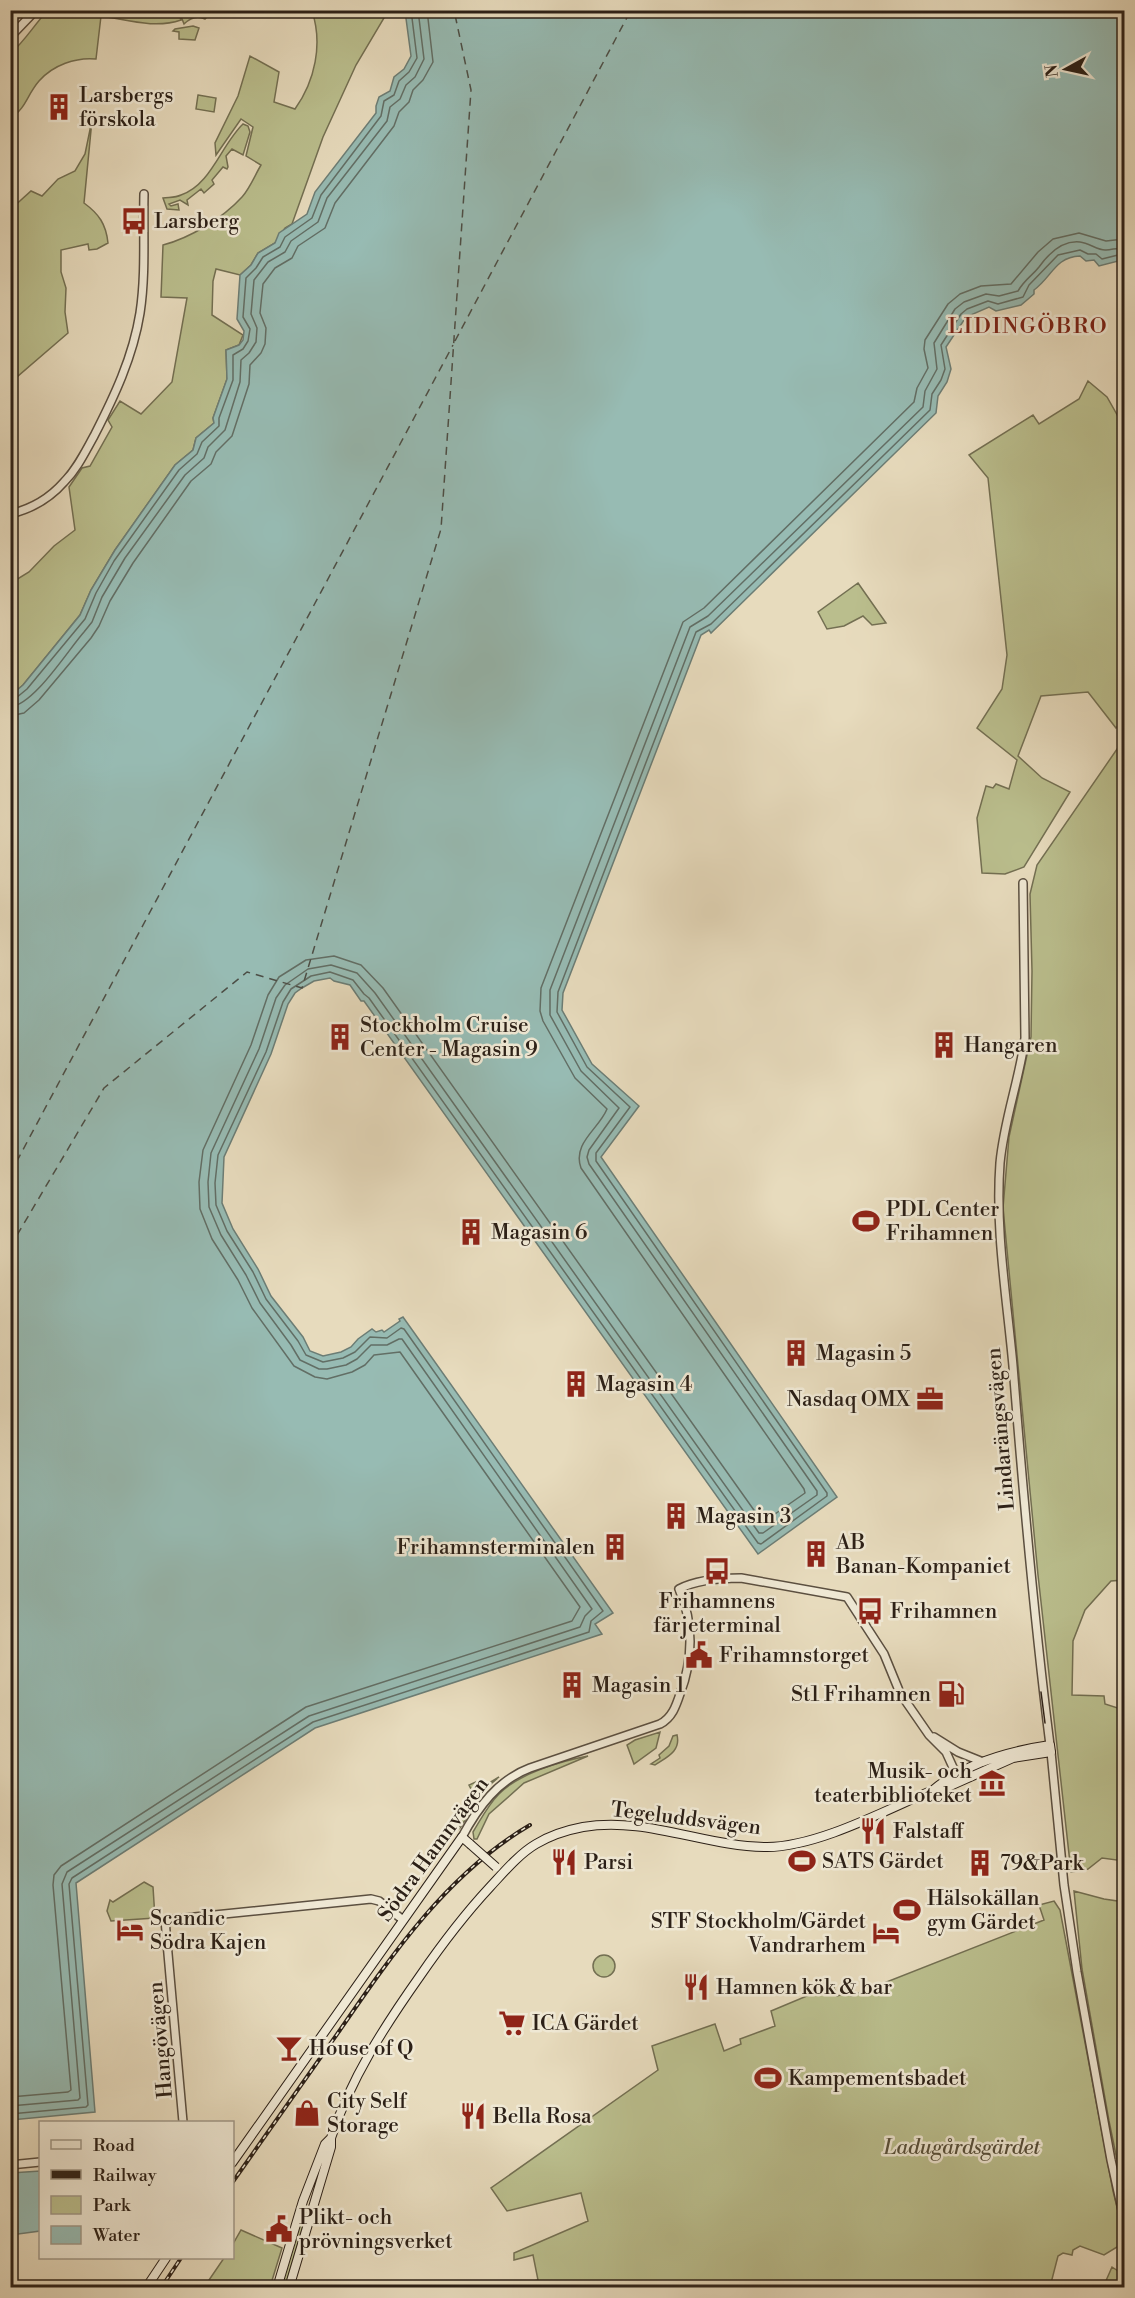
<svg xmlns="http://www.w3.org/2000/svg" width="1135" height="2298" viewBox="0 0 1135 2298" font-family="'Libre Bodoni',serif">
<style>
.green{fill:#babe8d;stroke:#736f52;stroke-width:1.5}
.water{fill:#97bbb3;stroke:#6c7d75;stroke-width:1.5}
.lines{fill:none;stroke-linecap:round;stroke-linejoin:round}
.shore{stroke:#626e65;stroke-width:1.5}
.ferry{stroke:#4c4e46;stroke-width:1.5;stroke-dasharray:8 6;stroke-linecap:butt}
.tertiary-casing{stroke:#5b4f40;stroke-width:10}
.secondary-casing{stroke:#2c2017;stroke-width:10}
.tertiary{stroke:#efe8d4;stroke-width:7}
.secondary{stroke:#efe8d4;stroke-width:8}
.tram{stroke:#2c2017;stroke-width:1.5}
.rail-casing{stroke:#2c2017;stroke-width:4}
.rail{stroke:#efe8d4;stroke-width:1.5;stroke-dasharray:4.5;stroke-linecap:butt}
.secondary-bridge-casing{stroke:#2c2017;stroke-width:10;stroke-linecap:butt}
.secondary-bridge{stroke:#efe8d4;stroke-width:8}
.labels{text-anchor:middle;stroke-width:5;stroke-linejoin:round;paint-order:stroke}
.poi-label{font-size:21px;fill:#2c2017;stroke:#efe8d4;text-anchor:start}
.street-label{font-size:21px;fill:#2c2017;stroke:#efe8d4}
.park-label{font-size:21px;font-style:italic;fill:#574f3a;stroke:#efe8d4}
.neighbourhood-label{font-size:22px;letter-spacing:1.5px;fill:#7a1f14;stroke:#efe8d4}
</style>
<rect width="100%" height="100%" fill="#e7dbbd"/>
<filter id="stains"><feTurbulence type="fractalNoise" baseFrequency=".00333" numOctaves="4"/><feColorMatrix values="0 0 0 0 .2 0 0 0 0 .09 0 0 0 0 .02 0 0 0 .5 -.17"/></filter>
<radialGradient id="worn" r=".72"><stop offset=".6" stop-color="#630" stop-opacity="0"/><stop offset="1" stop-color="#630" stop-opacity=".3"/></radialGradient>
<path class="green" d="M48,10l89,1 15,6 -12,-6h38l3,9c-26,9 -53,0 -80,-4l-5,43c-20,-2 -43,6 -57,22 -12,14 -12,25 -28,38v-66c14,-12 23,-28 37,-43z
M179,11v-1l34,1 -8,8c-8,-4 -15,-1 -21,5z
M312,11h74l-2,7 -28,47 -33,72 -31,87 -7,4 -10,15 -17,10 -7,12 -11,10 -24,-6 -3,12 -1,34 31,20 -4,10 -13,5 1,29 -14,39 1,5 -18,15 -3,12 -18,15 -60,85 -24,40 -11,25 -57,70 -12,10v-112l18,-11 25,-26 21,-16 -6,-43 13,-19 8,-2 22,-39 -4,-7 12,-19 21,13 31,-32 15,-84 -26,-1 2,-52c27,-7 60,-27 79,-48 8,-9 13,-22 19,-32l-15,-9 7,-29 -12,-8 -25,36 -1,-12 23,-47 12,-40 29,16 -5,30 21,7c20,-28 28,-65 17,-98z
M193,26l6,2 -4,12 -16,-1v-7l-6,-1 2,-2z
M198,95l18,3 -2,14 -18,-3z
M92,120l-8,83c15,11 22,21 24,40l-11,6 -8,1 -1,-6 -27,6v22l5,16 -1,24 3,21 -57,49v-173l20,-18 11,5 16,-17 17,-8 10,-17z
M243,124l5,2 2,6 -7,23 -11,-6 -6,7 2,11 -1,2 -4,-2 -11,13 2,4 -10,9 -3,-4 -14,11 1,5 -8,-5 -11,4 2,2 7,-2 1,6 -12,-1 -4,-11c6,-1 12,0 18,-3 30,-10 40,-50 62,-71z
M1088,381l19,16 17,30v292l-8,9 -28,-36 -47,4 -23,60 24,22 28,14 -46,75 -19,7 -23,-1 -5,-55 9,-32 7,2 3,-4 13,5 8,-29 -40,-32 25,-39 5,-34 -19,-177 -19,-23 64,-40 6,9 40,-25z
M858,583l28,40 -14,2 -9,-9 -19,10 -17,3 -9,-17z
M1124,739v841l-13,1 -26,29 -12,31 -1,54 32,1 1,8 19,6v151l-22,-3 -14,11 -17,3 -33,-297 -35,-367 6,-71 22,-100 1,-66 -2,-77 7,-29z
M660,1732l-4,16 -22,16 -7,-19 8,-5z
M677,1735c4,16 -10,22 -22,30l-4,-1 9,-6 -1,-3 10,-9 4,-10z
M588,1756l-64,27 -35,31 -12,25h-3l-1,-7c8,-13 15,-27 26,-38 19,-20 62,-33 89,-38z
M499,1777l-14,12 -25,39 -5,4 5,-6 -2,-8 15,-25 -4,-8 11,-5 9,3z
M144,1882l9,5 2,31 -44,3 -4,-10 3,-11 3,2z
M1074,1891l30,8 20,3v292l-15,-73 -27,-152z
M1054,1901l6,9 53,281 11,44 -2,9 -18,11 -24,-9 -7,4 -1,5 -9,-2 -5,3 -8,31h-532l1,-2 19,-5 -5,-25 -19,5v-7l74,-32 -7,-28 -74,18 -16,-23 167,-118 -6,-24 63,-22 9,27 17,-7 -1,-5 35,-13 -4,-15 62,-26 4,11 12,-4 2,4 193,-76 -5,-15z
M593 1966a11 11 0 1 1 22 0a11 11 0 1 1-22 0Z
M302,2215l4,1 -21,71 -5,1z
M241,2230l41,18 -12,39h-61v-7l15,-22h8l1,-14z
M1112,2267l12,8v12l-19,-4z"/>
<path class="water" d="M405,11h719v253l-6,-3 -19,5 -5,-6 -8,1 -6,-5c-25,1 -28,21 -46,34v4l-13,11 -25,6 -7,-4 -23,10 -20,30 5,22 -4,13 -9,14 -2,17 -225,220 -2,-3 -8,5 -138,358 -1,17 30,54 47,42 -38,51 236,340 -79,57 -394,-553h-3l-11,-16 -16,-4 -4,-3 -16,3 -12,7 -7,5 -7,11 -17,50 -47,103 -2,46 11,26 25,40 13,27 32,41 7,14 13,5 18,-4 10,-5 7,-8 14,-10 4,3 6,-2 2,2 16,-11 -1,-2 4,-2 210,296 -18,11 7,10 -287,94 -239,155 19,229 -84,8v-1425l12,-10 57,-70 11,-25 24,-40 60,-85 18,-15 3,-12 18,-15 -1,-5 14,-39 -1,-29 13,-5 4,-5 1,-9 -7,-12 3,-44 11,-10 7,-12 17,-10 4,-10 28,-19 8,-22 61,-79v-7l3,-9 11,-6 4,-14 10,-8 7,-13z
M40,2171v60l-29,4v-62z"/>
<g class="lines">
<path class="shore" d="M10,699l6,-1 11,-9 58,-70 11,-26 18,-32 65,-91 18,-16 5,-12 17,-16v-8l14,-38v-25l10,-6 5,-8 2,-12 -7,-12 3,-39 10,-10 7,-11 17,-10 5,-10 27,-19 9,-23 60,-79 3,-15 10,-6 5,-14 10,-9 8,-14 -6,-48
M10,707c24,-2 58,-57 74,-75l8,-10 10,-25 23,-39 60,-83 19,-17 4,-11 17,-17 15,-48 1,-22 8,-7 7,-11 1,-14 -6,-14 3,-34 14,-18 17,-10 6,-11 27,-19 9,-24 60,-77 3,-14 10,-8 6,-14 9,-8 9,-18 -6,-49
M10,716l14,-3 15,-13 52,-62 8,-12 11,-25 23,-38 58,-82 20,-17 5,-12 16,-16 17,-52 1,-19 11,-12 4,-9 1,-16 -6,-15 3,-29 12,-16 17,-10 6,-12 27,-18 10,-25 59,-77 5,-14 10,-10 4,-12 10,-10 10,-18 -6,-52
M10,2097l58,-5 3,-2 -18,-205 1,-10 7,-9 245,-159 266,-86 8,-14 -180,-255 -26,3 -9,10 -13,7 -25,7 -12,-2 -21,-11 -42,-58 -14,-28 -26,-41 -12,-30 -1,-27 4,-32 48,-105 17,-50 11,-18 27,-17 28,-4 27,9 22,23 378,532 4,1 40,-28 -1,-4 -223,-321c-9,-25 18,-39 26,-59l-32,-31 -32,-57 -3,-10 1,-23 142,-366 21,-14 210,-206 3,-14 11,-20 -4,-19 1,-9 23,-36 12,-10 21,-8 30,-2 27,-32 15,-13 26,-6 27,8 18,-2
M10,2106l68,-6 2,-2 -18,-214 5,-12 242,-156 271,-89 5,-11 7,-7 -190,-270h-3l-12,6h-16l-14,14 -11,6 -19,4h-8l-19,-9 -9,-15 -31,-42 -14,-28 -25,-40 -12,-28 -1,-25 3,-29 48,-104 17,-51 9,-13 23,-16 23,-4 26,8 18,20 384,540h4l54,-38v-4l-228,-327 -2,-7 2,-7 30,-42 -38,-37 -31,-56v-25l140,-363 18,-11 215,-209 2,-16 12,-22 -3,-26 21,-34 9,-7 22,-8 13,2 19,-5c7,-12 14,-15 21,-24 10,-14 23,-27 41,-25 9,1 19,9 26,8 7,0 11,-3 18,-1
M10,2114l76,-7 2,-2 -19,-221 3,-6 241,-156 276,-90 2,-11 12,-10 -199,-282 -3,-1 -14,10 -17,-1 -15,15 -12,6 -20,4 -17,-7 -8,-14 -32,-42 -13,-27 -26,-41 -11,-26 -1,-22 3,-28 48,-103 17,-50 8,-13 20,-13 19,-4 23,8 11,14 5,4 389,545 3,1 66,-48v-3l-231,-332v-8l34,-46 -43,-40 -30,-55 1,-20 138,-360 15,-8 219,-214 2,-16 9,-14 4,-11 -4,-24 20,-31 6,-5 21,-8 10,3 25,-7 6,-12 29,-30 22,-5 8,4h8l6,5 16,-4 6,2"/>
<path class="ferry" d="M455,341l176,-331
M10,1174l443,-829
M10,1247l94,-159 143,-116 55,16 139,-459 30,-439 -17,-80"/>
<defs>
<path id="tertiary" d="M10,37l26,-27
M10,514c21,-5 40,-16 54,-32 13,-13 21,-30 30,-46 20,-39 39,-79 46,-123 6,-39 3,-80 4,-119
M1023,883l2,155c-6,43 -21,82 -25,125 -5,67 7,136 13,203 10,127 21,253 37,379
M934,1737l24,15 25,10
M1051,1752l13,133 13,87 34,188 13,59
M462,1837c16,-30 36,-57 68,-69l130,-44c12,-6 16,-18 20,-30 13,-34 14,-71 -1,-105 17,-9 43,-11 62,-11l106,19 37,57 16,39 29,42 17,17 10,22
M183,2122l-18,-202 206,-21 8,2 24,19
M10,2165l30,-3"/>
<path id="secondary" d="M232,2163l230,-326 8,7
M146,2288l20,-30
M277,2288l26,-87 22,-57 6,-6
M289,2288l42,-141v-9c20,-60 53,-111 89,-162 22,-32 44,-61 70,-89 14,-15 29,-33 46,-43 15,-9 31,-14 47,-17 62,-11 123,20 184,20 50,0 119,-37 166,-57l17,-4 63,-28 38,-6 -1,-7c-41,6 -85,18 -117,45"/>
</defs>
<use href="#tertiary" class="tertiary-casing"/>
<use href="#secondary" class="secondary-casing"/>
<use href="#tertiary" class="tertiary"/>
<use href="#secondary" class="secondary"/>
<path class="tram" d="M1041,1692l4,31"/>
<defs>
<path id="rail" d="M232,2183c36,-51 72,-102 108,-153 53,-77 108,-157 190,-205
M161,2288l20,-30"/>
</defs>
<use href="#rail" class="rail-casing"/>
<use href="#rail" class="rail"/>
<defs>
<path id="secondary-bridge" d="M470,1844l26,23"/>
</defs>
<use href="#secondary-bridge" class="secondary-bridge-casing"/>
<use href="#secondary-bridge" class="secondary-bridge"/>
</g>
<defs>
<symbol id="building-bare" viewBox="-9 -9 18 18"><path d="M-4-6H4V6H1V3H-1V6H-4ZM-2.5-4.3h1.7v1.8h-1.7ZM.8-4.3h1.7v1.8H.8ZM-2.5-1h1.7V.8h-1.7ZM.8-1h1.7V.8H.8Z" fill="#8f2418" stroke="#efe8d4" stroke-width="2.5" paint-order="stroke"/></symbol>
<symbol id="bus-bare" viewBox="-9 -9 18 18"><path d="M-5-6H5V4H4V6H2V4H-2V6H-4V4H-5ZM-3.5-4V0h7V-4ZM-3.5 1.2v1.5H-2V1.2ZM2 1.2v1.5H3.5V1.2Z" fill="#8f2418" stroke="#efe8d4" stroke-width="2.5" paint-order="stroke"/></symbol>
<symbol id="stadium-bare" viewBox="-9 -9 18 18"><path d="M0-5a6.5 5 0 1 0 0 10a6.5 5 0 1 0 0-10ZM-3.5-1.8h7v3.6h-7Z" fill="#8f2418" stroke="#efe8d4" stroke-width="2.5" paint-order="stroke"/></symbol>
<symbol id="office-bare" viewBox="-9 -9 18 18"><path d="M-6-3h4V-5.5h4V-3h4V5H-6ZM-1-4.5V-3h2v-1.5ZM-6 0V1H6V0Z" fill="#8f2418" stroke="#efe8d4" stroke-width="2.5" paint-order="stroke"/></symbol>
<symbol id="civic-bare" viewBox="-9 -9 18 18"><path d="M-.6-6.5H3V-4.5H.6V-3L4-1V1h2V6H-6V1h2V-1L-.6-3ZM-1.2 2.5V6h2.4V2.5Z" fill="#8f2418" stroke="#efe8d4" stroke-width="2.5" paint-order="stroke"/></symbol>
<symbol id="fuel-bare" viewBox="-9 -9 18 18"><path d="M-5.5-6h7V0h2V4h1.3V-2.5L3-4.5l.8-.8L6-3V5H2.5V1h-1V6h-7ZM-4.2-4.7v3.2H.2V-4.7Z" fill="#8f2418" stroke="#efe8d4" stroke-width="2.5" paint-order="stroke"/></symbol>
<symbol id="museum-bare" viewBox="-9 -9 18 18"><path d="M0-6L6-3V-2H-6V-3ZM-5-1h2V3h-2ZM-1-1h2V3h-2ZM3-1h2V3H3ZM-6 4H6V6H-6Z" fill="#8f2418" stroke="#efe8d4" stroke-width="2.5" paint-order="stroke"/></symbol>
<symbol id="restaurant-bare" viewBox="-9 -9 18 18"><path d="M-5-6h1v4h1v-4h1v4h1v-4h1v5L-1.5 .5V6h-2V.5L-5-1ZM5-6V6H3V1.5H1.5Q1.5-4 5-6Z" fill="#8f2418" stroke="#efe8d4" stroke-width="2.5" paint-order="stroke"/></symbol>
<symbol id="hotel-bare" viewBox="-9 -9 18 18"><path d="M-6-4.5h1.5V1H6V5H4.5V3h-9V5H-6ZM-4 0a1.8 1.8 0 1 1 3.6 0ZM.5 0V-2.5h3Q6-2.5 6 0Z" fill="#8f2418" stroke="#efe8d4" stroke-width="2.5" paint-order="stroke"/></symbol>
<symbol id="supermarket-bare" viewBox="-9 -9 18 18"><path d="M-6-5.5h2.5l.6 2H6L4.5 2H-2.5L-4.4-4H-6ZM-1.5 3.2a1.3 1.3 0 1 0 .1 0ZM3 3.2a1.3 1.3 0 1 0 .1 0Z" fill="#8f2418" stroke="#efe8d4" stroke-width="2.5" paint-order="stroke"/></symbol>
<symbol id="bar-bare" viewBox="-9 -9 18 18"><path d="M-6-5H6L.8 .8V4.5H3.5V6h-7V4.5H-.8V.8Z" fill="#8f2418" stroke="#efe8d4" stroke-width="2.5" paint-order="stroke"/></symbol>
<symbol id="shop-bare" viewBox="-9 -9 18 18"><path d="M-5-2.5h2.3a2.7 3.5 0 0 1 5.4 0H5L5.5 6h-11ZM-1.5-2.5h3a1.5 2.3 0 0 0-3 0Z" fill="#8f2418" stroke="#efe8d4" stroke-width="2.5" paint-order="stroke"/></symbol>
</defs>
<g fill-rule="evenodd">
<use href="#building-bare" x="40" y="88" width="38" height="38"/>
<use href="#bus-bare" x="115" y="202" width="38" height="38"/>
<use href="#building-bare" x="321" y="1018" width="38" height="38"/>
<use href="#building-bare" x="925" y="1026" width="38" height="38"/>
<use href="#stadium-bare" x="847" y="1202" width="38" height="38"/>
<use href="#building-bare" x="452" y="1213" width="38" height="38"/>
<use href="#building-bare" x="777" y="1334" width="38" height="38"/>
<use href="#building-bare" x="557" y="1365" width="38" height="38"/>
<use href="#office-bare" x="911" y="1380" width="38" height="38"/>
<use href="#building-bare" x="657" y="1497" width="38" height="38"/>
<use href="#building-bare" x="596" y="1528" width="38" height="38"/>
<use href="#building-bare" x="797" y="1535" width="38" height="38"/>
<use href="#bus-bare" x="698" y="1552" width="38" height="38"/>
<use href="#bus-bare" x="851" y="1592" width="38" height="38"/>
<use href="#civic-bare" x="680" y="1636" width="38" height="38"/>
<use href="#building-bare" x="553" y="1666" width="38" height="38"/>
<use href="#fuel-bare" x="932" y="1675" width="38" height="38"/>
<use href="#museum-bare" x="973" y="1764" width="38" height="38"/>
<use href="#restaurant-bare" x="854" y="1812" width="38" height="38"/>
<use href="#stadium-bare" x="783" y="1842" width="38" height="38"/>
<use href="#restaurant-bare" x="545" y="1843" width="38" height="38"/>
<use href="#building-bare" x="961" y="1844" width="38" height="38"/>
<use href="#stadium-bare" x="888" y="1891" width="38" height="38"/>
<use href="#hotel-bare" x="111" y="1911" width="38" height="38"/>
<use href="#hotel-bare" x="867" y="1914" width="38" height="38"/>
<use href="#restaurant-bare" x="677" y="1968" width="38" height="38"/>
<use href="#supermarket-bare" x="493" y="2004" width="38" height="38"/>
<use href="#bar-bare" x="270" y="2029" width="38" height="38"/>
<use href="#stadium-bare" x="749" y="2059" width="38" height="38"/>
<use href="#shop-bare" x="288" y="2094" width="38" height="38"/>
<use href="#restaurant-bare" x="454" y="2097" width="38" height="38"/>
<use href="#civic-bare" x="260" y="2210" width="38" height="38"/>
</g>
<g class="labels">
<g class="poi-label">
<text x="79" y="102">Larsbergs<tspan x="79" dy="24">förskola</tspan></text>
<text x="154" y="228">Larsberg</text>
<text x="360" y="1032">Stockholm Cruise<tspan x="360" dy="24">Center - Magasin 9</tspan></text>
<text x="964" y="1052">Hangaren</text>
<text x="886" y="1216">PDL Center<tspan x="886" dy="24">Frihamnen</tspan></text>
<text x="491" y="1239">Magasin 6</text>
<text x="816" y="1360">Magasin 5</text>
<text x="596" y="1391">Magasin 4</text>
<text x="910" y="1406" text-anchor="end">Nasdaq OMX</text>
<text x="696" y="1523">Magasin 3</text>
<text x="836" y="1549">AB<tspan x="836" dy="24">Banan-Kompaniet</tspan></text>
<text x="595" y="1554" text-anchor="end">Frihamnsterminalen</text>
<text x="717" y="1608" text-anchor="middle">Frihamnens<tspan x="717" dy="24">färjeterminal</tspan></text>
<text x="890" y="1618">Frihamnen</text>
<text x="719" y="1662">Frihamnstorget</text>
<text x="592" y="1692">Magasin 1</text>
<text x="931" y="1701" text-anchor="end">St1 Frihamnen</text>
<text x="972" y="1778" text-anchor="end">Musik- och<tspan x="972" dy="24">teaterbiblioteket</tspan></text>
<text x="893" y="1838">Falstaff</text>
<text x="822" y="1868">SATS Gärdet</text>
<text x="584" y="1869">Parsi</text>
<text x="1000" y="1870">79&amp;Park</text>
<text x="927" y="1905">Hälsokällan<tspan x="927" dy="24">gym Gärdet</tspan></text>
<text x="150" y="1925">Scandic<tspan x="150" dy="24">Södra Kajen</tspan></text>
<text x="866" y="1928" text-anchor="end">STF Stockholm/Gärdet<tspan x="866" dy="24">Vandrarhem</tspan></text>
<text x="716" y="1994">Hamnen kök &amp; bar</text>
<text x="532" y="2030">ICA Gärdet</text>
<text x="309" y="2055">House of Q</text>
<text x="788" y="2085">Kampementsbadet</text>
<text x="327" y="2108">City Self<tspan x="327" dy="24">Storage</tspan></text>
<text x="493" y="2123">Bella Rosa</text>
<text x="299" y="2224">Plikt- och<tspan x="299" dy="24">prövningsverket</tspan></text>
</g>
<g class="street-label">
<text transform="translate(1000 1429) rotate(-95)" y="7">Lindarängsvägen</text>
<text transform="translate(686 1818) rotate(7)" y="7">Tegeluddsvägen</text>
<text transform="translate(433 1849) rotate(-54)" y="7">Södra Hamnvägen</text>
<text transform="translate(160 2040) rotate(-95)" y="7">Hangövägen</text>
</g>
<g class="park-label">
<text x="962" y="2154">Ladugårdsgärdet</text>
</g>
<g class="neighbourhood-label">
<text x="1028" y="333">LIDINGÖBRO</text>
</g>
</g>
<rect width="1135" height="2298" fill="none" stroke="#e7dbbd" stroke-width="36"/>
<rect x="12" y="12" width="1111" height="2274" fill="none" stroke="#2c2017" stroke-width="3"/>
<rect x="18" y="18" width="1099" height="2262" fill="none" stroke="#2c2017" stroke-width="1.5"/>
<rect x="39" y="2121" width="195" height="138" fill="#efe8d4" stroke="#a19888" stroke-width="1.5"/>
<rect x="51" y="2140" width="30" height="9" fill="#efe8d4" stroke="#a19888" stroke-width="1.5"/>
<text x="93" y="2151" font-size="18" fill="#2c2017">Road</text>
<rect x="51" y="2170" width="30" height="9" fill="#2c2017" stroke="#a19888" stroke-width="1.5"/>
<text x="93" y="2181" font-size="18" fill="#2c2017">Railway</text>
<rect x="51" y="2196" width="30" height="18" fill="#babe8d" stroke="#a19888" stroke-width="1.5"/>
<text x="93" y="2211" font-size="18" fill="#2c2017">Park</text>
<rect x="51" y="2226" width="30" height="18" fill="#97bbb3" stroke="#a19888" stroke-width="1.5"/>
<text x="93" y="2241" font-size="18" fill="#2c2017">Water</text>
<g transform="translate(1066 69) rotate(262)" stroke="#efe8d4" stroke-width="4.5" paint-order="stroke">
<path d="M0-4.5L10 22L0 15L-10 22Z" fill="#2c2017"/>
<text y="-9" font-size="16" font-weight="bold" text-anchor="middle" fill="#2c2017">N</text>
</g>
<rect width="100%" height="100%" filter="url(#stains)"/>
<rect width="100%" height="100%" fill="url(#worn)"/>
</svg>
